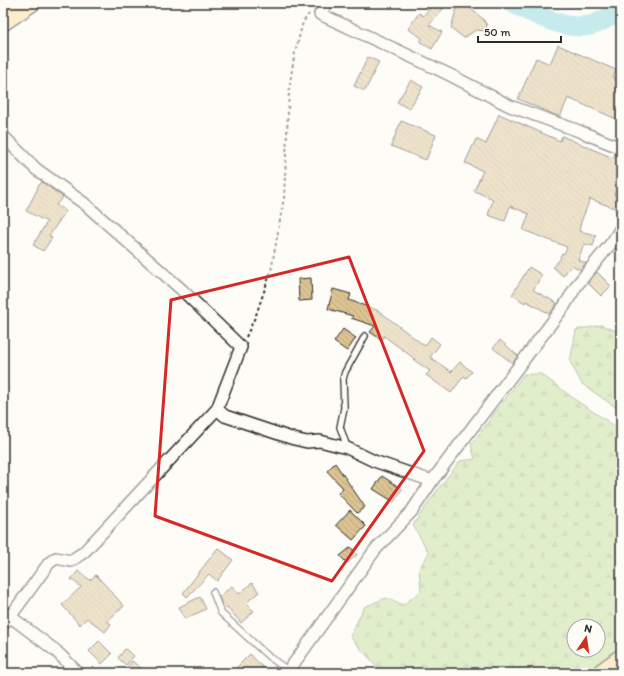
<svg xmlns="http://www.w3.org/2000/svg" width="624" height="676" viewBox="0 0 624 676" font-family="Itim,sans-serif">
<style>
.forest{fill:url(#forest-firs);stroke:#758460;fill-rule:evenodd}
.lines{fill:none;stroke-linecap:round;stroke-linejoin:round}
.river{stroke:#86d7dd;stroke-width:20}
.building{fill:url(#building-back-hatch);stroke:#2b2b2b}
.lane-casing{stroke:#2b2b2b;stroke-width:8}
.street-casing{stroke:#2b2b2b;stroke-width:14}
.primary-casing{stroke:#2b2b2b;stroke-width:20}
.highway-casing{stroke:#2b2b2b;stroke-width:23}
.path{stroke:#2b2b2b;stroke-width:2;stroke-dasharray:3 3;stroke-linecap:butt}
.lane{stroke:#fdfcf7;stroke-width:5.5}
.street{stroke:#fdfcf7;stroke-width:11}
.primary{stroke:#fdde96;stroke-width:17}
.highway{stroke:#fdde96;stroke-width:20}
.marked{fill:none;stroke:#d62828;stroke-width:3;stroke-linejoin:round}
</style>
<defs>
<pattern id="forest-firs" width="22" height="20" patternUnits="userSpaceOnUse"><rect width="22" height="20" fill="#bfdd96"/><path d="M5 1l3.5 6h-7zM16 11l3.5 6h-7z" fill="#a4be81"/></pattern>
<pattern id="building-back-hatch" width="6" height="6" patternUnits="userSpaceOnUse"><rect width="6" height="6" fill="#dcc392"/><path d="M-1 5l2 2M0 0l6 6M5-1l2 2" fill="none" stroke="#bda87e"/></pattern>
</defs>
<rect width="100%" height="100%" fill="#fdfcf7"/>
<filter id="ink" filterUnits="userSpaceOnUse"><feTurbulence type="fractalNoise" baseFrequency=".025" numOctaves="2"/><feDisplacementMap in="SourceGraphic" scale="8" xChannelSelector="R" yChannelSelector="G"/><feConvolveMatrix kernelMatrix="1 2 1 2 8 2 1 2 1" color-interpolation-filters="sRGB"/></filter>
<g filter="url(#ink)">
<path class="forest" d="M601,325l20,8v78l-39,-27 -12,-22 6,-32z
M524,374h17l36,27 44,29v243h-238l-33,-36 14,-30 22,-9 17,7 18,-14 -2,-22 10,-16 -16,-28 25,-36 22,-28 15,-2 -4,-14zM574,626h24v24h-24z"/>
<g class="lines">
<path class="river" d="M513,3c22,12 57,30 82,21 9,-4 17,-9 26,-12"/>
</g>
<path class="building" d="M434,3h14l-19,22 13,7 -10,17 -12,-7 2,-4 -14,-9 11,-16 4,3z
M458,3h6l19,16 4,6 -1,6 -10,-1 -12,8 -13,-10z
M558,45l58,25 -3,8 8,3v40l-53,-23 -8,19 -42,-18 18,-41 14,6z
M368,57l11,5 -14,29 -11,-5z
M411,80l12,7 -14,22 -12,-7z
M499,114l61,27 2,-5 51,22 2,-5 6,2v21l-7,19 7,3 -4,11 -27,-10 -9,23 -2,9 17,4 -3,11 -9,-2 -6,16 8,3 -6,7 -8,-5 -9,11 -10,-9 8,-9 -1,-1 2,-4 2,1 3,-7 -44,-17 6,-16 -19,-8 -5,15 -17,-6 5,-16 -19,-8 9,-20 -18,-8 11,-24 10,5z
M401,121l35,14 -10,25 -35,-14z
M42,182l21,15 -7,8 10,6 -17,25 3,2 -9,13 -10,-6 14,-23 -21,-11 12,-23 -1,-1z
M529,267l13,8 -9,15 24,13 -7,11 -24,-13 -1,2 -13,-8z
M597,272l14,14 -10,10 -13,-13z
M311,278l1,22 -13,1 -1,-22z
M333,289l18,5 -2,6 30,11 46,35 6,-9 9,7 -10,13 21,15 9,-10 12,10 -6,6 -2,-2 -13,17 -25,-18 4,-4 -16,-11 1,-1 -31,-23 -2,4 -12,-8 5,-6 -24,-8 2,-2 -25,-7z
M343,329l13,9 -9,13 -13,-9z
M500,340l18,16 -6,7 -19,-15z
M335,463l30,44 -8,6 -19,-20 5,-5 -16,-17z
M382,476l20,13 -8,13 -21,-13z
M350,510l16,16 -13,14 -17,-15z
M351,547l6,8 -10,8 -7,-7z
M218,548l15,12 -16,21 -8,-7 -22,23 -4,-4z
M78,571l12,9 6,-5 28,31 -17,15 4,3 -6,8 -18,-14 -7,7 -18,-20 19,-18 -10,-8z
M252,583l7,9 -13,11 8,8 -13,12 -14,-16 -3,2 -5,-12 13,-11 7,8z
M200,597l6,12 -21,10 -6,-12z
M99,641l13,13 -10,10 -13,-13z
M125,649l9,7 -8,9 -8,-7z
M250,654l18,19h-37z
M132,661l15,12h-25z"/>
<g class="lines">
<defs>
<path id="lane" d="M347,447l-7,-20 4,-19 -1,-29 2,-7 20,-36
M213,592l8,21 47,43 21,15"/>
<path id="street" d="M327,3l-7,11 128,60 62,32 69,25 42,17
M3,136l33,33 49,35 97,86 59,57 -24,62 -133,143 -13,9 -15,-3 -7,5 -39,54 -7,7
M217,409l8,7 69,23 13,3 13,-1 27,7 27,13 58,20
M3,611l53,40 22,22
M287,673l88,-123 37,-39 20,-30 133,-176 12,-20 36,-44 8,-13"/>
<path id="primary" d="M3,22l28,-19"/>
<path id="highway" d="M603,673l18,-13"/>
</defs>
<use href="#lane" class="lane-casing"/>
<use href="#street" class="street-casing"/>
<use href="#primary" class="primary-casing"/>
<use href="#highway" class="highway-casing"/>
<path class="path" d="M246,337l10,-22 15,-44 13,-73 5,-108 5,-33 9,-35 6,-8"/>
<use href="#lane" class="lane"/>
<use href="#street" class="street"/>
<use href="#primary" class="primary"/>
<use href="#highway" class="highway"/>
</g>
</g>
<path d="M0 0H624V676H0ZM349,257l75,194 -92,130 -177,-65 16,-216z" fill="#fdfcf7" fill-opacity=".55" fill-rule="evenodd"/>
<path class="marked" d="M349,257l75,194 -92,130 -177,-65 16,-216z"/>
<rect width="624" height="676" fill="none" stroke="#fdfcf7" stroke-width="16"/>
<rect x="8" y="8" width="608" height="660" fill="none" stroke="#2b2b2b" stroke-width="1.5" filter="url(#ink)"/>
<g transform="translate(586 638) rotate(13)"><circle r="19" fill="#fdfcf7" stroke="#a9a8a5"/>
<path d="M0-3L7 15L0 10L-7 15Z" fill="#c8321e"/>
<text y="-6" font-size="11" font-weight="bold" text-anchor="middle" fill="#2b2b2b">N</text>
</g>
<path d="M478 36v6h83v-6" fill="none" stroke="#2b2b2b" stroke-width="2"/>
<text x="484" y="36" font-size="12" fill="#2b2b2b" stroke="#fdfcf7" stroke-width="3" paint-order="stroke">50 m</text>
</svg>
